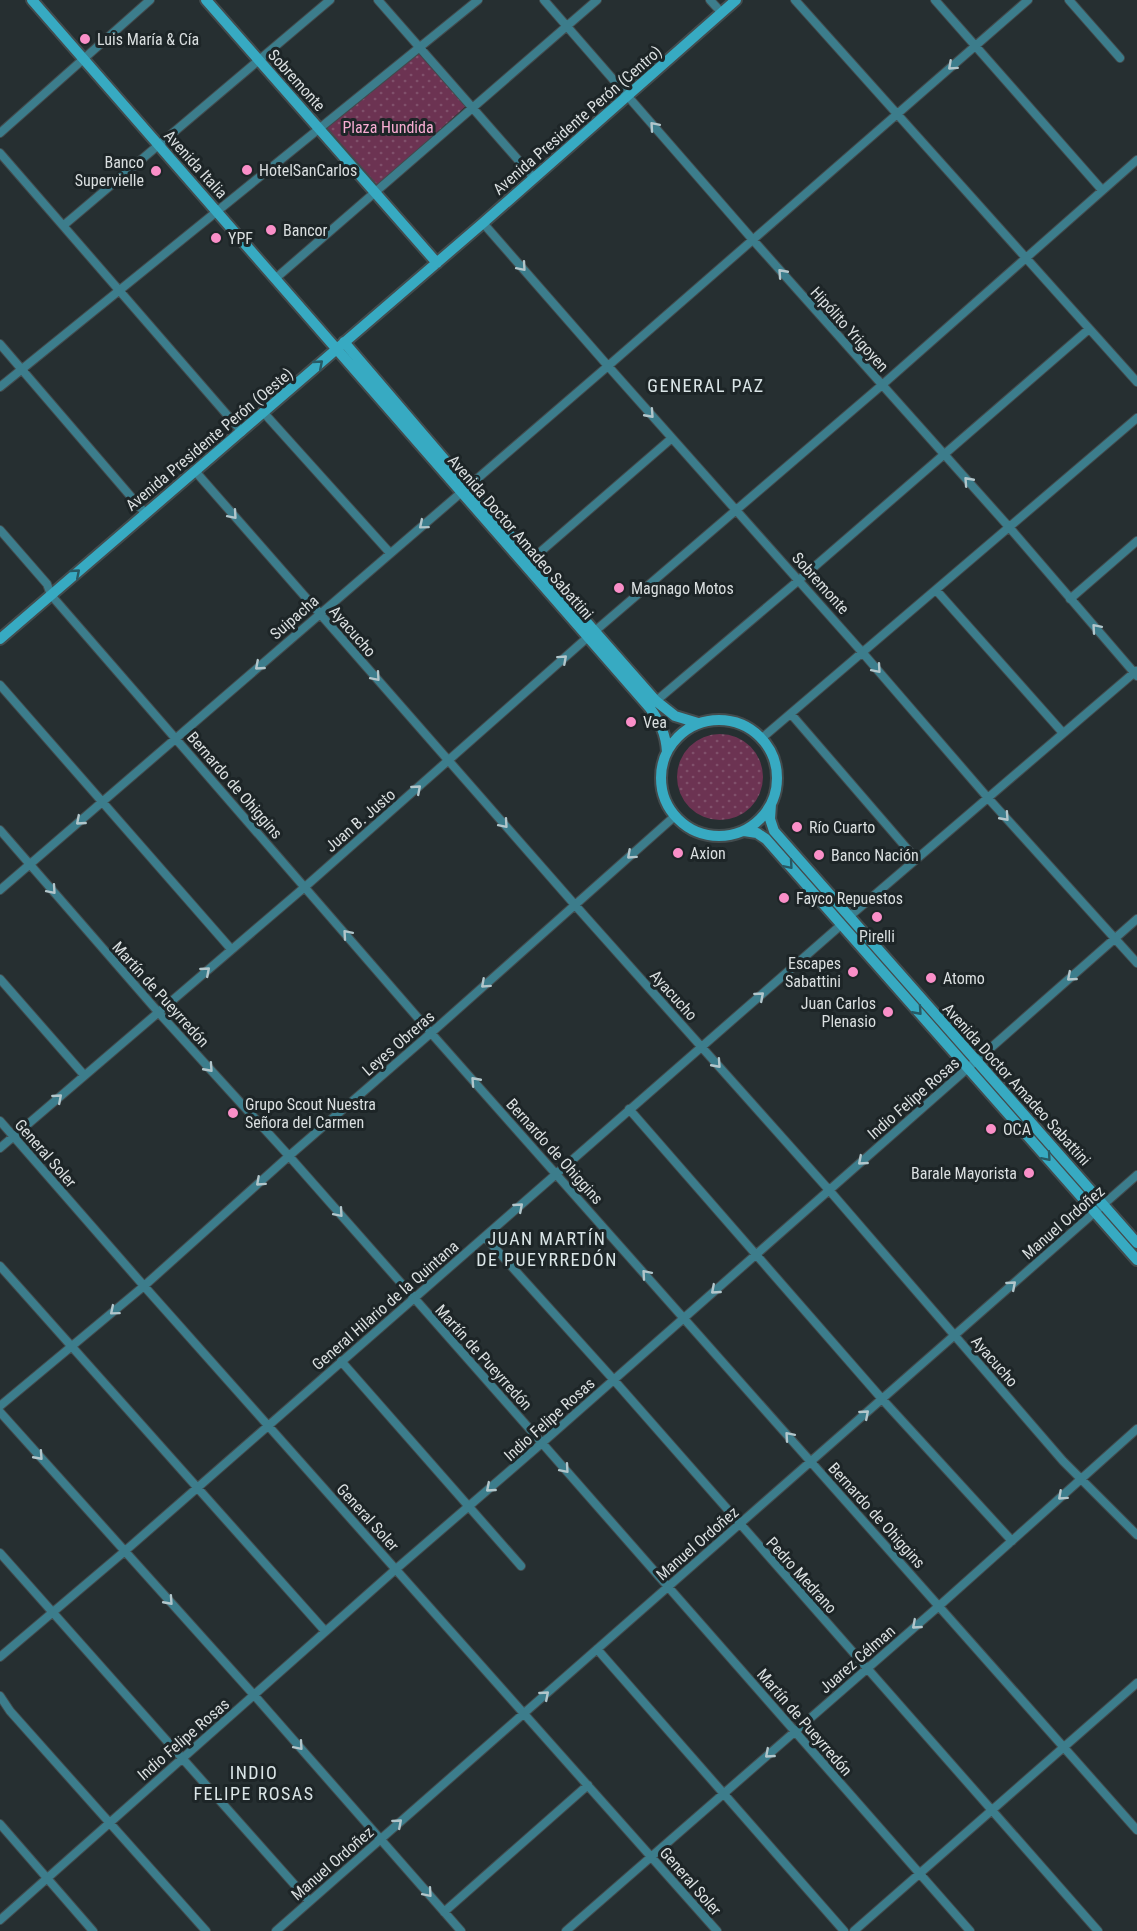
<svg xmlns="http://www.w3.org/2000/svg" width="1137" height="1931" viewBox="0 0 1137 1931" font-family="'Roboto Condensed',sans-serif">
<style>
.grass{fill:url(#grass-dots)}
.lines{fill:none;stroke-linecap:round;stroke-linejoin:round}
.minor-casing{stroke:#434b4d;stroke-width:10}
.secondary-casing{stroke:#434b4d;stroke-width:14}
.minor{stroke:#3c7d8c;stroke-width:8}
.secondary{stroke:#37aac2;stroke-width:10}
.oneway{stroke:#b2c6cb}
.oneway2{stroke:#275a65}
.poi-dot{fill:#fa8fc8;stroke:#1d2527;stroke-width:2}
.labels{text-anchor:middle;stroke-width:6;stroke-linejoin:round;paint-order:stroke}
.poi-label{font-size:16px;fill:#dadfe0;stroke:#1d2527;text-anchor:start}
.street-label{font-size:16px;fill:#dadfe0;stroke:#1d2527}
.park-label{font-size:16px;fill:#f8add3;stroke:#1d2527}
.neighbourhood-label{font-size:18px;letter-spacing:1.5px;fill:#dae5e7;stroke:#1d2527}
</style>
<defs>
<pattern id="grass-dots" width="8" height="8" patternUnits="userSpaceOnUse" patternTransform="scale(1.5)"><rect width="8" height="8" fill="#6c3352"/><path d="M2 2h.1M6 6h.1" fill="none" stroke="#80506b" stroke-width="1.8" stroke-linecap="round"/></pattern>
</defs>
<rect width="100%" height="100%" fill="#262f31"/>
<path class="grass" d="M418,53l48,53 -89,80 -50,-58z
M677 777a43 43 0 1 1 86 0a43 43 0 1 1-86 0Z"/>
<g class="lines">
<defs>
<path id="minor" d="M378,0l156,178
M544,0l209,240 256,287 128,149
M710,0l11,12
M795,0l342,382
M935,0l167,190
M1069,0l51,58
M0,133l150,-133
M0,153l242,279
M483,223l125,143 254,286 126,146 149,165
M64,225l266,-225
M276,278l321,-278
M0,344l145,169
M0,387l478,-387
M264,413l126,140
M195,471l380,434 254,285 234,271 74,74
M0,530l47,54 4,11 380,438 706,797
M531,560l141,-122
M936,590l127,143
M1070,599l67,-58
M0,685l231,264
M656,701l143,-121 290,-251
M791,714l125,145
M762,738l375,-320
M0,830l159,183 130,143 253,287 428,488
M0,890l608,-524 420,-366
M850,916l286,-245
M0,979l84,96
M629,1109l253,290 130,142
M0,1121l144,165 573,645
M0,1148l306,-262 282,-249 294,-252 255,-225
M485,1237l128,142 485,552
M0,1266l325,365
M341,1361l180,205
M0,1406l144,-120 145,-130 142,-123 244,-217
M0,1412l254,283 207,236
M0,1553l309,348
M597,1649l247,282
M0,1657l125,-106 716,-626
M0,1696l10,15 196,220
M0,1824l93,107
M444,1912l144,-127
M0,1920l396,-351 146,-126 595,-524
M276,1931l861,-756
M566,1931l373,-325 198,-177
M854,1931l283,-248"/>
<path id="secondary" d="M32,0l617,707c11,14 17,27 18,45
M206,0l231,263
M344,342l124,145 188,214 19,15 23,7
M0,639l483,-416 253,-223
M661 778a58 58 0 1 1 116 0a58 58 0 1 1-116 0Z
M771,804l-1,15 4,12 363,412
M744,831l13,2 9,6 371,421"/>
</defs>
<use href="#minor" class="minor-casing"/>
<use href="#secondary" class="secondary-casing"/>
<use href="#minor" class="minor"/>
<use href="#secondary" class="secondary"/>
</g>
<defs><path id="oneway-chevron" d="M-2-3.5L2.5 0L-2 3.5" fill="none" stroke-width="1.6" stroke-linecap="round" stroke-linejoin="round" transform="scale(1.5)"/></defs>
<g class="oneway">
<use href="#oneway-chevron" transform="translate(952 66) rotate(138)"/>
<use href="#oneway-chevron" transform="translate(654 126) rotate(-131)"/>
<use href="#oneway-chevron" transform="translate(522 267) rotate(49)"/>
<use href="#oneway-chevron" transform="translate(782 273) rotate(-132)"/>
<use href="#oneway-chevron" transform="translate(650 414) rotate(48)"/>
<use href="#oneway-chevron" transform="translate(968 481) rotate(-132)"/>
<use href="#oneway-chevron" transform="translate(233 515) rotate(49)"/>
<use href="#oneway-chevron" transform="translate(423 525) rotate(140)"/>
<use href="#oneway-chevron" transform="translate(1096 628) rotate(-131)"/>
<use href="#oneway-chevron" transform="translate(563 659) rotate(-42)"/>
<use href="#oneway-chevron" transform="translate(259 666) rotate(139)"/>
<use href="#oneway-chevron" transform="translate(877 669) rotate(49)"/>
<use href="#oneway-chevron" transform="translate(376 677) rotate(49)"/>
<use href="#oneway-chevron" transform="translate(417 789) rotate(-41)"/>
<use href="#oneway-chevron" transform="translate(1005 817) rotate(48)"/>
<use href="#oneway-chevron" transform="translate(80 821) rotate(139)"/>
<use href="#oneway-chevron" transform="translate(504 824) rotate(49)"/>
<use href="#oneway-chevron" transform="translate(631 855) rotate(138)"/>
<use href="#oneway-chevron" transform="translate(52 890) rotate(49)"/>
<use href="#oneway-chevron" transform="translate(347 934) rotate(-131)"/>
<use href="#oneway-chevron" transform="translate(206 971) rotate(-41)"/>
<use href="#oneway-chevron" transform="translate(1071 977) rotate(139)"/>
<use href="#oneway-chevron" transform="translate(485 984) rotate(138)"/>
<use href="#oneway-chevron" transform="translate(760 996) rotate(-41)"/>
<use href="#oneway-chevron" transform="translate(717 1064) rotate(48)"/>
<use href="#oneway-chevron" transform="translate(209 1068) rotate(48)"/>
<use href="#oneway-chevron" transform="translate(475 1081) rotate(-132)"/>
<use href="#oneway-chevron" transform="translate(58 1098) rotate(-41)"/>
<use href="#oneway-chevron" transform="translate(862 1161) rotate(139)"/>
<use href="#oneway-chevron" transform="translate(260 1182) rotate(138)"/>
<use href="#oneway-chevron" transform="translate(519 1207) rotate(-41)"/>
<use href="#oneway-chevron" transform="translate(339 1213) rotate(49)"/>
<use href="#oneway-chevron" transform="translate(646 1274) rotate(-131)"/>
<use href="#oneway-chevron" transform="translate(1012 1285) rotate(-41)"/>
<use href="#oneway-chevron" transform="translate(715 1290) rotate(139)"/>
<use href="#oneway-chevron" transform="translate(114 1311) rotate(140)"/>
<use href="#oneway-chevron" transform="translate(865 1414) rotate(-41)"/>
<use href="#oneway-chevron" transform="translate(789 1436) rotate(-131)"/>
<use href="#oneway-chevron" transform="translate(39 1456) rotate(48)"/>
<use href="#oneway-chevron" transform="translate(565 1469) rotate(49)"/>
<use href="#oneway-chevron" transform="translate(490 1488) rotate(139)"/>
<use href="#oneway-chevron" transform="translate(1062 1496) rotate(138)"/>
<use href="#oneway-chevron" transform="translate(169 1601) rotate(48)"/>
<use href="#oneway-chevron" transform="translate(916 1625) rotate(139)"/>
<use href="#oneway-chevron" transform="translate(545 1695) rotate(-41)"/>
<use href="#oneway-chevron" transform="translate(299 1746) rotate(49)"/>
<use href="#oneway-chevron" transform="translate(769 1754) rotate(139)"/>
<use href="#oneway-chevron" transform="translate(398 1823) rotate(-41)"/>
<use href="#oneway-chevron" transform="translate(428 1893) rotate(49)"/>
</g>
<g class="oneway2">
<use href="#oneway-chevron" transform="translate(319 364) rotate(-41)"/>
<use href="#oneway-chevron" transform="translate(76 573) rotate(-41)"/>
<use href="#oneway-chevron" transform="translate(789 865) rotate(49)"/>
<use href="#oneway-chevron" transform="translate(918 1011) rotate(48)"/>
<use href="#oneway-chevron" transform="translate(1047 1157) rotate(49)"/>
</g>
<g class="poi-dot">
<circle cx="85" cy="39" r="6"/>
<circle cx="247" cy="170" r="6"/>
<circle cx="156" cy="171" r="6"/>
<circle cx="271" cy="230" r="6"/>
<circle cx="216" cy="238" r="6"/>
<circle cx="619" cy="588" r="6"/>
<circle cx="631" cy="722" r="6"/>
<circle cx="797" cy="827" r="6"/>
<circle cx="678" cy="853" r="6"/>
<circle cx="819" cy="855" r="6"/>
<circle cx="784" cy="898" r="6"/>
<circle cx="877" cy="917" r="6"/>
<circle cx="853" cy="972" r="6"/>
<circle cx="931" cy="978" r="6"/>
<circle cx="888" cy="1012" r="6"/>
<circle cx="233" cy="1113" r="6"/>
<circle cx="991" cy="1129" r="6"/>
<circle cx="1029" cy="1173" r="6"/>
</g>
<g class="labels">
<g class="poi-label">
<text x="97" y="45">Luis María &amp; Cía</text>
<text x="144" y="168" text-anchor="end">Banco<tspan x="144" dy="18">Supervielle</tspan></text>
<text x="259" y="176">HotelSanCarlos</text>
<text x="283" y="236">Bancor</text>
<text x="228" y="244">YPF</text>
<text x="631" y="594">Magnago Motos</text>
<text x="643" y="728">Vea</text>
<text x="809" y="833">Río Cuarto</text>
<text x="690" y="859">Axion</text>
<text x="831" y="861">Banco Nación</text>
<text x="796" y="904">Fayco Repuestos</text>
<text x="877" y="942" text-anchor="middle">Pirelli</text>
<text x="841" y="969" text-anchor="end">Escapes<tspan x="841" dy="18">Sabattini</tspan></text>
<text x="943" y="984">Atomo</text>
<text x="876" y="1009" text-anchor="end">Juan Carlos<tspan x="876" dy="18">Plenasio</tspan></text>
<text x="245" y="1110">Grupo Scout Nuestra<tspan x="245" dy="18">Señora del Carmen</tspan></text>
<text x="1003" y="1135">OCA</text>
<text x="1017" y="1179" text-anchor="end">Barale Mayorista</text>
</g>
<g class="street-label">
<text transform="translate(297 80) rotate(48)" y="6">Sobremonte</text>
<text transform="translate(577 120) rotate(-41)" y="6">Avenida Presidente Perón (Centro)</text>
<text transform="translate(196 164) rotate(48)" y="6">Avenida Italia</text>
<text transform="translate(850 329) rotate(48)" y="6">Hipólito Yrigoyen</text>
<text transform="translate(209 439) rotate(-40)" y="6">Avenida Presidente Perón (Oeste)</text>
<text transform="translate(521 537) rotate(49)" y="6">Avenida Doctor Amadeo Sabattini</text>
<text transform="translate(821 583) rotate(48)" y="6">Sobremonte</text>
<text transform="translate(294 617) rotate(-41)" y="6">Suipacha</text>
<text transform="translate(353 631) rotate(49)" y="6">Ayacucho</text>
<text transform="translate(235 785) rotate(49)" y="6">Bernardo de Ohiggins</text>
<text transform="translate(360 820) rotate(-41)" y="6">Juan B. Justo</text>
<text transform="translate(161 994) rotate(48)" y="6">Martín de Pueyrredón</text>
<text transform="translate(674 995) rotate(48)" y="6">Ayacucho</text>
<text transform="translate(398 1043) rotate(-41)" y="6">Leyes Obreras</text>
<text transform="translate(1017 1084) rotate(48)" y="6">Avenida Doctor Amadeo Sabattini</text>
<text transform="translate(913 1098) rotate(-41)" y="6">Indio Felipe Rosas</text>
<text transform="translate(555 1151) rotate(48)" y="6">Bernardo de Ohiggins</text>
<text transform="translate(46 1153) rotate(49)" y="6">General Soler</text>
<text transform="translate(1063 1222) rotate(-41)" y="6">Manuel Ordoñez</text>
<text transform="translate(385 1305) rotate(-41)" y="6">General Hilario de la Quintana</text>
<text transform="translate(484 1357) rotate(48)" y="6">Martín de Pueyrredón</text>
<text transform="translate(995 1361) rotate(49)" y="6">Ayacucho</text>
<text transform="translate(549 1419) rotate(-42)" y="6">Indio Felipe Rosas</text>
<text transform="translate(877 1515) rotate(48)" y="6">Bernardo de Ohiggins</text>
<text transform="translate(368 1517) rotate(48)" y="6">General Soler</text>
<text transform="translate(697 1543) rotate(-41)" y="6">Manuel Ordoñez</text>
<text transform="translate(802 1575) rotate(48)" y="6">Pedro Medrano</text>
<text transform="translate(857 1659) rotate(-41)" y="6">Juarez Célman</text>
<text transform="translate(805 1722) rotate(49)" y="6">Martín de Pueyrredón</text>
<text transform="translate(183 1739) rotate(-41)" y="6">Indio Felipe Rosas</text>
<text transform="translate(332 1863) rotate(-41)" y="6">Manuel Ordoñez</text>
<text transform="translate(691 1881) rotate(49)" y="6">General Soler</text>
</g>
<g class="park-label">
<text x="388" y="133">Plaza Hundida</text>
</g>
<g class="neighbourhood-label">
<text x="706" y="392">GENERAL PAZ</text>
<text x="547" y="1245">JUAN MARTÍN<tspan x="547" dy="21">DE PUEYRREDÓN</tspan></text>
<text x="254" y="1779">INDIO<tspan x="254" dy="21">FELIPE ROSAS</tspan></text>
</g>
</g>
</svg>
